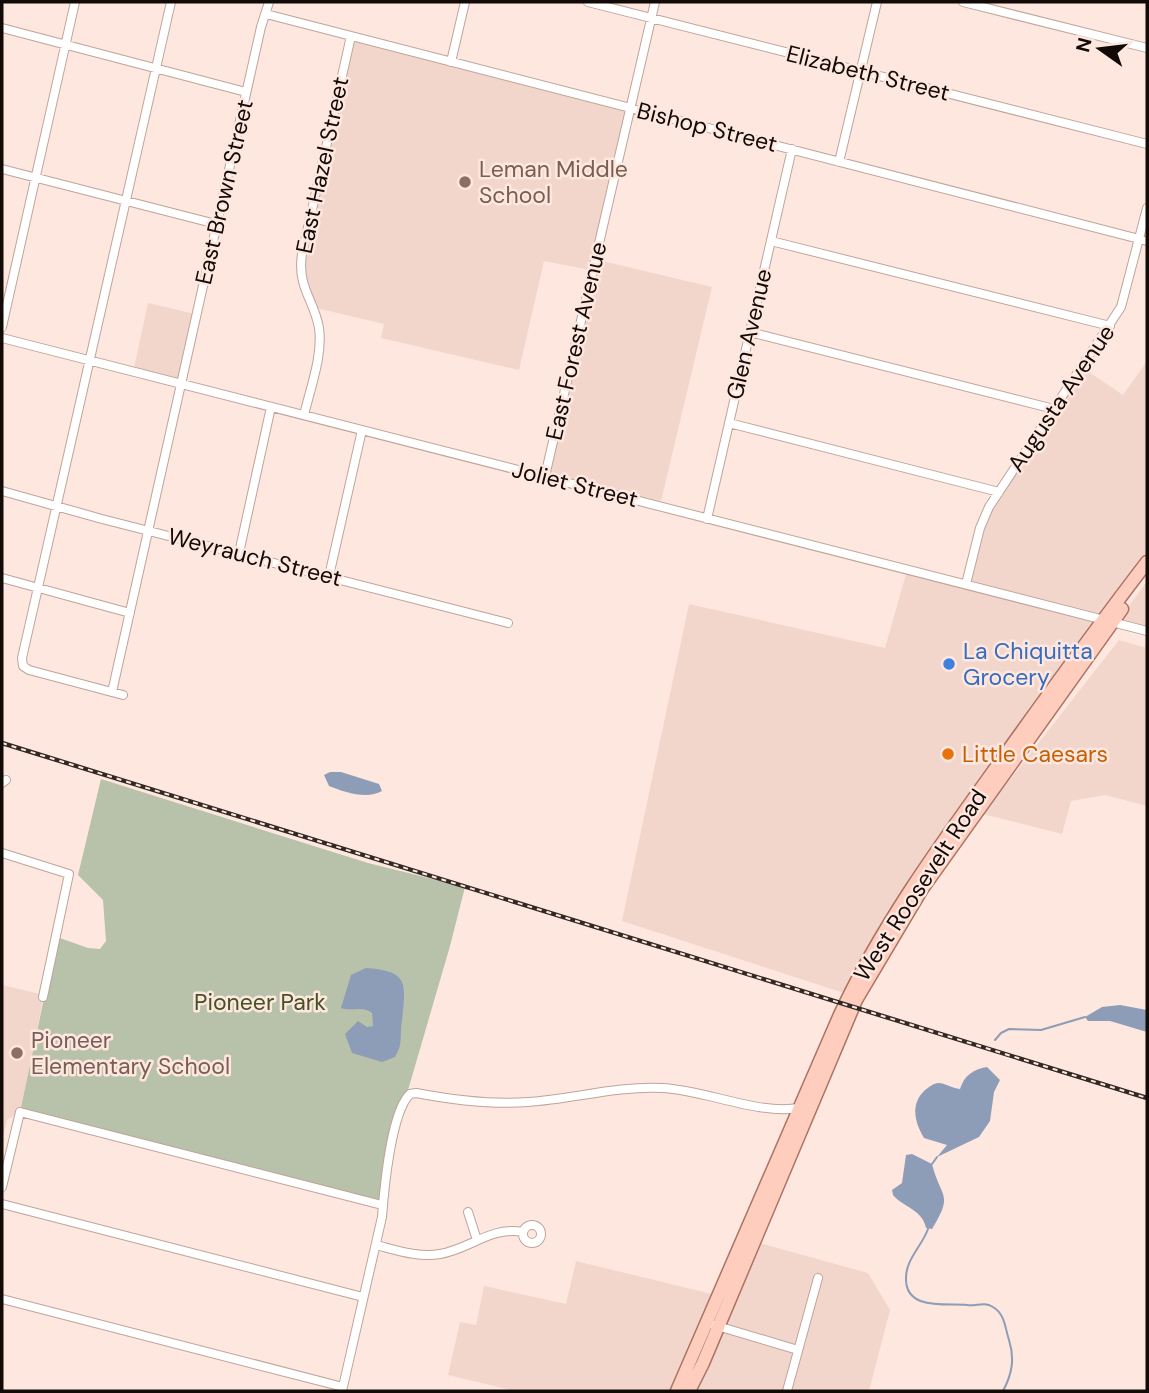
<svg xmlns="http://www.w3.org/2000/svg" width="1149" height="1393" viewBox="0 0 1149 1393" font-family="'DM Sans',sans-serif">
<style>
.built{fill:#f2d6cc}
.green{fill:#b8c1a9}
.water{fill:#8d9db7}
.lines{fill:none;stroke-linecap:round;stroke-linejoin:round}
.stream{stroke:#8d9db7;stroke-width:2}
.street-casing{stroke:#bea49b;stroke-width:10}
.primary-casing{stroke:#ab7362;stroke-width:15}
.street{stroke:#fff;stroke-width:8}
.primary{stroke:#fecdbe;stroke-width:12}
.rail-casing{stroke:#322824;stroke-width:4.5}
.rail{stroke:#fee7df;stroke-width:2;stroke-dasharray:5;stroke-linecap:butt}
.education-dot{fill:#8d6e63;stroke:#fee7df;stroke-width:2.5}
.shop-dot{fill:#3f7fe0;stroke:#fee7df;stroke-width:2.5}
.food-dot{fill:#e8710a;stroke:#fee7df;stroke-width:2.5}
.labels{text-anchor:middle;stroke-width:5;stroke-linejoin:round;paint-order:stroke}
.street-label{font-size:23px;fill:#120a07;stroke:#fee7df}
.education-label{font-size:23px;fill:#785e54;stroke:#fee7df;text-anchor:start}
.shop-label{font-size:23px;fill:#366cbe;stroke:#fee7df;text-anchor:start}
.food-label{font-size:23px;fill:#c56008;stroke:#fee7df;text-anchor:start}
.park-label{font-size:23px;fill:#425222;stroke:#fee7df}
</style>
<rect width="100%" height="100%" fill="#fee7df"/>
<path class="built" d="M354,40l272,70 -36,160 -46,-9 -25,109 -138,-32 3,-14 -68,-16 -10,-21 -2,-33z
M598,260l114,27 -51,214 -114,-26z
M148,303l51,12 -15,66 -50,-13z
M1147,361v195l-44,59 -139,-36 14,-59 9,-17 93,-137 43,29z
M906,574l190,48 -205,289 -26,43 -21,39 -222,-72 67,-317 196,44z
M1147,581v48l-29,-8z
M1119,640l28,8v158l-42,-11 -34,6 -9,33 -79,-20z
M2,985l42,10 -24,117 -13,8 -5,21z
M756,1242l112,31 22,37 -21,81h-178z
M576,1261l140,34 -43,96h-158l-67,-16 12,-53 16,3 8,-39 82,18z"/>
<path class="green" d="M101,779l267,84 97,24 -15,59 -44,151 -24,108 -362,-93 37,-175 31,11 12,1 6,-8 -3,-41 -25,-25z"/>
<path class="water" d="M330,772h11l38,12 3,7c-15,9 -38,1 -53,-5l-5,-11z
M366,968c45,3 39,17 36,53 -2,9 0,18 -3,28l-4,8 -13,5 -30,-9 -7,-19 13,-13 9,6 6,-1 -1,-13c-10,-8 -20,-1 -31,-5l10,-33z
M1120,1005l27,5v22l-37,-11h-22l-3,-4 17,-10z
M987,1067l13,13 -6,12 -4,29 -11,16 -42,20 10,-12 -23,-7c-9,-15 -14,-33 0,-47 5,-4 8,-7 14,-8 7,0 14,5 22,6 4,-13 13,-20 27,-22z
M912,1154l20,10c9,35 22,29 0,65l-6,-1c-3,-18 -23,-21 -33,-33l-1,-5 10,-7 4,-28z"/>
<g class="lines">
<path class="stream" d="M995,1040l6,-7 8,-4 32,1 44,-13
M932,1164l5,-7
M928,1229c-6,17 -22,30 -22,49 -1,33 41,25 61,27 9,2 16,-4 26,2 12,7 12,21 16,33 6,19 3,34 -6,51"/>
<defs>
<path id="street" d="M588,2l559,142
M963,2l184,46
M266,14l881,227
M2,28l244,64
M451,62l14,-60
M839,162l38,-160
M2,169l214,55
M771,241l339,85
M2,327l73,-325
M750,332l304,77
M2,338l1145,293
M304,415c6,-26 19,-59 15,-87 -5,-29 -22,-40 -17,-74l49,-218
M729,423l270,69
M545,476l110,-474
M2,491l100,28 406,104
M707,519l85,-370
M239,553l32,-146
M329,576l33,-146
M2,578l128,35
M966,584l14,-56 9,-21 132,-200 26,-99
M112,692l149,-665 8,-25
M123,695l-94,-25 -6,-4 -1,-8 149,-656
M2,783l4,-3
M2,853l67,21 -26,123
M2,1187l18,-75 362,93
M2,1204l361,93
M468,1212l9,28
M523 1234a9 9 0 1 1 18 0a9 9 0 1 1-18 0Z
M376,1245c20,5 43,13 64,9 30,-5 51,-28 83,-22
M2,1299l341,88
M714,1325l84,25
M342,1391l40,-174c2,-26 9,-105 28,-123l6,-1c37,7 75,12 112,9 46,-3 87,-16 134,-14 44,2 95,27 137,20
M787,1391l31,-113"/>
<path id="primary" d="M677,1391l162,-374c41,-89 99,-169 156,-248 50,-70 100,-139 152,-207
M689,1391l14,-28 153,-363 66,-111 200,-280"/>
</defs>
<use href="#street" class="street-casing"/>
<use href="#primary" class="primary-casing"/>
<use href="#street" class="street"/>
<use href="#primary" class="primary"/>
<defs>
<path id="rail" d="M2,743l1145,355"/>
</defs>
<use href="#rail" class="rail-casing"/>
<use href="#rail" class="rail"/>
</g>
<g class="education-dot">
<circle cx="465" cy="182" r="7"/>
<circle cx="17" cy="1053" r="7"/>
</g>
<circle class="shop-dot" cx="949" cy="664" r="7"/>
<circle class="food-dot" cx="948" cy="754" r="7"/>
<g class="labels">
<g class="street-label">
<text transform="translate(868 73) rotate(14)" y="8">Elizabeth Street</text>
<text transform="translate(707 127) rotate(14)" y="8">Bishop Street</text>
<text transform="translate(322 165) rotate(-78)" y="8">East Hazel Street</text>
<text transform="translate(224 192) rotate(-77)" y="8">East Brown Street</text>
<text transform="translate(749 334) rotate(-77)" y="8">Glen Avenue</text>
<text transform="translate(576 341) rotate(-77)" y="8">East Forest Avenue</text>
<text transform="translate(1061 398) rotate(-56)" y="8">Augusta Avenue</text>
<text transform="translate(575 484) rotate(14)" y="8">Joliet Street</text>
<text transform="translate(255 557) rotate(14)" y="8">Weyrauch Street</text>
<text transform="translate(920 885) rotate(-57)" y="8">West Roosevelt Road</text>
</g>
<g class="education-label">
<text x="479" y="177">Leman Middle<tspan x="479" dy="26">School</tspan></text>
<text x="31" y="1048">Pioneer<tspan x="31" dy="26">Elementary School</tspan></text>
</g>
<g class="shop-label">
<text x="963" y="659">La Chiquitta<tspan x="963" dy="26">Grocery</tspan></text>
</g>
<g class="food-label">
<text x="962" y="762">Little Caesars</text>
</g>
<g class="park-label">
<text x="260" y="1010">Pioneer Park</text>
</g>
</g>
<rect width="1149" height="1393" fill="none" stroke="#120a07" stroke-width="7"/>
<g transform="translate(1100 49) rotate(284)" stroke="#fee7df" stroke-width="5" paint-order="stroke">
<path d="M0-5L12 26L0 18L-12 26Z" fill="#120a07"/>
<text y="-10" font-size="19" font-weight="bold" text-anchor="middle" fill="#120a07">N</text>
</g>
</svg>
